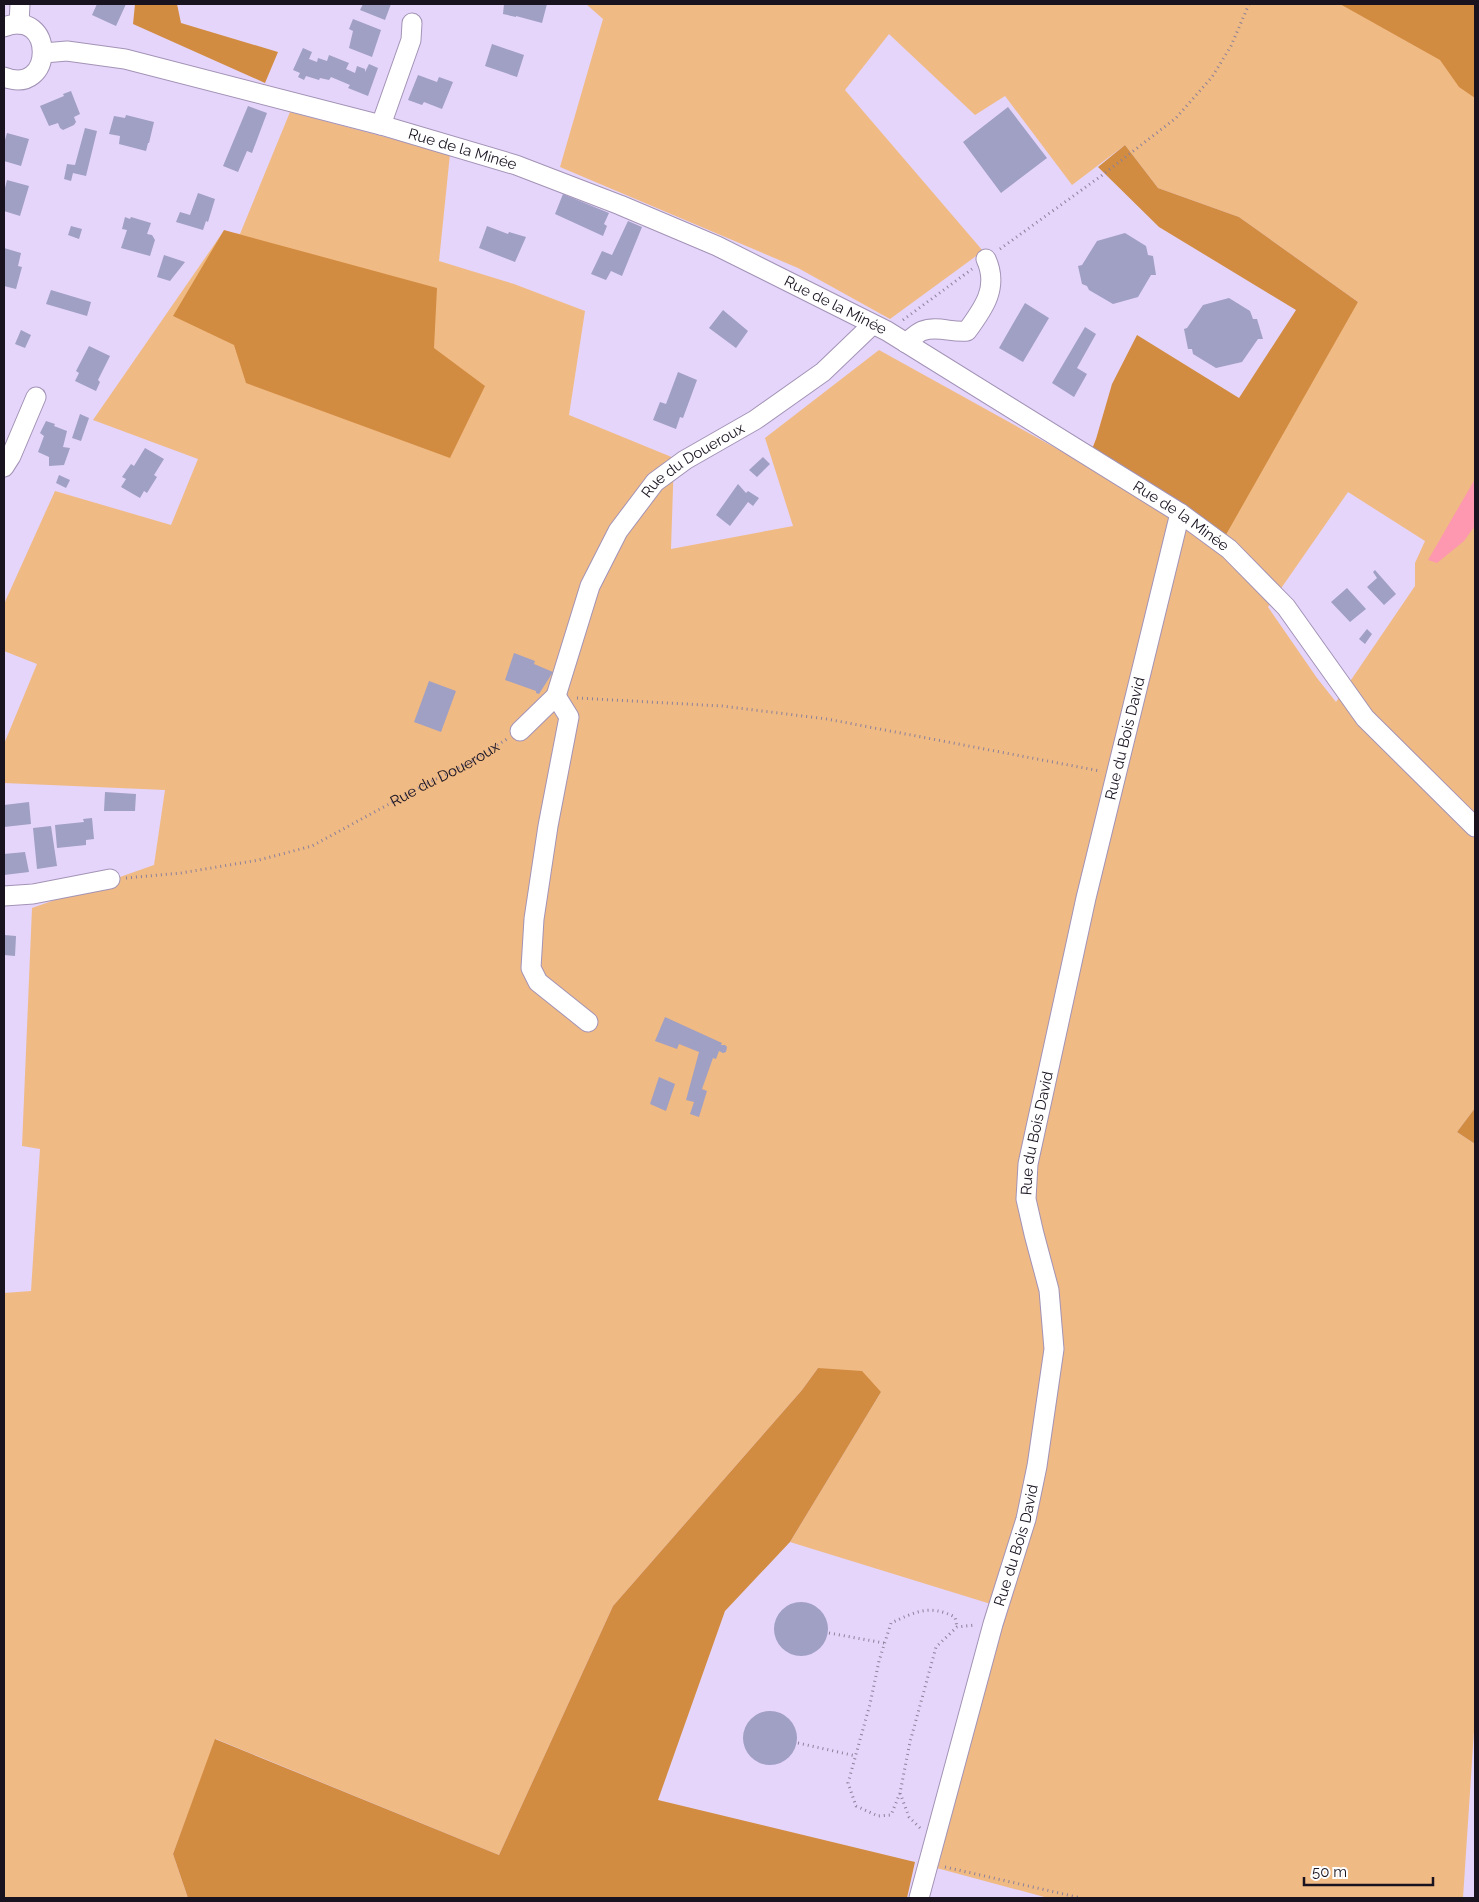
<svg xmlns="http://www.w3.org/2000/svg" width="1479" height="1902" viewBox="0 0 1479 1902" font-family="Raleway,sans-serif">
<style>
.green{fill:#f0ba84;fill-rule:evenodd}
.forest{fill:#d28c41}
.water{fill:#fe98b0}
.building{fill:#a09fc4}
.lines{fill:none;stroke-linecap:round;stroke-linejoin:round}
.minor-casing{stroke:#a393b6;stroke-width:21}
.path{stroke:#8c809a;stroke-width:3;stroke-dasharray:1 4;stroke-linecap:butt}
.minor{stroke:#fff;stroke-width:19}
.labels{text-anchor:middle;stroke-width:4.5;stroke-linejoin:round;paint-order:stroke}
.street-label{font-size:15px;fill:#191320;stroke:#fefefe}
</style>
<rect width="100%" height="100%" fill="#e5d5fa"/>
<path class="green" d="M586,4h889v1104l-18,24 18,12v572l-12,182h-415l-115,-31 74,-258 -217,-67 91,-150 -63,-24 -16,22 -189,216 -114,249 -283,-116 -43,115 15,44h-184v-605l27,-2 9,-142 -18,-3 10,-238 122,-43 11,-75 -161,-7v-39l33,-80 -33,-13v-47l51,-113 116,34 27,-66 -105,-39 130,-188 17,2 50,-122 160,42 -11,107 75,23 71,27 -16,104 105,43 -3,91 122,-23 -28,-88 114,-88 301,167 178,-215 -119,-85 -81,-29 -33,-43 -53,40 -67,-89 -30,19 -86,-81 -44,56 138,161 -93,68 -92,-51 -238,-101 43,-148zM1348,492l77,49 -10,22v23l-79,116 -19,-24 -49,-71z"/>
<path class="forest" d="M135,4h42l4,19 97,29 -13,31 -132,-59z
M1340,4h135v94l-16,-11 -19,-27z
M1125,145l33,43 81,29 119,85 -139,245 -133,-83 10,-25 16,-55 25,-49 102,63 57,-88 -137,-83 -61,-60z
M224,230l213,58 -3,60 51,38 -35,72 -204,-75 -12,-38 -61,-29z
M1475,1108v36l-18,-12z
M818,1368l44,3 19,21 -91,150 -65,69 -67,189 257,62 -8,36h-719l-15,-44 42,-115 284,116 114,-249 189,-216z"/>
<path class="water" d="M1475,479l-1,48 -10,14 -27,22 -9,-3z"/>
<path class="building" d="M97,4h29l-10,22 -24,-11z
M363,4h28l-6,16 -25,-10z
M504,4h43l-5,19 -26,-7v1l-13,-3z
M353,19l28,11 -9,27 -23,-9 4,-17 -4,-2z
M492,44l32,11 -7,22 -32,-11z
M303,48l9,4 -3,7 8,3 1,-4 9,3 2,-6 20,8 -3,6 9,4 2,-7 8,3v3l4,-8 9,4 -10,28 -20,-8 2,-3 -19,-8 -2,3 -9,-2 -1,2 -13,-4 -2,4 -6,-3 2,-4 -7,-3z
M418,75l19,7 2,-5 14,5 -11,27 -18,-7 -2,3 -14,-5z
M71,91l9,23 -6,3 2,5 -2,3 -11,5 -3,-2 -2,-5 -9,3 -9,-20 24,-10 -1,-2z
M248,106l19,7 -15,40 -5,-2 -9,21 -15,-6z
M1008,107l39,51 -46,35 -38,-51z
M126,115l28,7 -5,21h-1l-2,8 -27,-7 1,-8 -11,-2 5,-18 11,2z
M85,128l12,3 -11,45 -13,-3 -2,8 -7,-2 3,-15 8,1z
M7,133l22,6 -8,27 -17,-5v-21h1z
M7,180l22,6 -9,30 -16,-5 1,-12h-1v-7z
M198,193l17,6 -7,23 -2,-1 -3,9 -27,-8 4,-10 10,3z
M563,194l46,19 -5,11 3,2 -4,10 -48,-22z
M125,217l5,2 1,-2 20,6 -4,11 5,1 3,5 -5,16 -29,-8 6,-18 -5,-1z
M628,221l14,6 -20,49 -11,-5 -5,9 -15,-6 11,-23 10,4z
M71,226l11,3 -3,10 -11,-4z
M487,226l21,8 1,-2 17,5 -11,25 -36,-14z
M1125,233l21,13 2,9 5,1 3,19h-5l-13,22 -25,7 -24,-14 -2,-4 -5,-2 -4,-18 4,-1 15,-24z
M4,248l17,5 -3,13 4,1 -6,22 -12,-3z
M164,255l21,7 -15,19 -13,-4z
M51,290l40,12 -4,14 -41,-12z
M1229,298l21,13 3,8h4l6,20h-5l-16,23 -26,6 -23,-14 -1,-5h-4l-4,-20 3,-1 16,-23z
M1025,303l24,15 -26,44 -24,-14z
M723,310l25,21 -12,17 -27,-20z
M1085,327l11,7 -19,34 10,6 -13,23 -22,-14z
M21,330l10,5 -6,13 -10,-4z
M89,346l21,10 -12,24 2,2 -4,9 -21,-10 4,-8 -3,-2z
M678,372l19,8 -14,38 -3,-1 -4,12 -23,-9 7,-18 6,2z
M80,414l9,4 -8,23 -9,-3z
M46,421l9,3 -1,2 13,5 -4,16 7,1 -6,17 -15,1v-9l-11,-5 6,-16 -4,-3z
M145,448l19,11 -10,16 3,2 -10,16 -3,-2 -4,7 -19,-11 5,-8 -4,-2 9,-13 3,2z
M763,457l7,7 -13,13 -8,-7z
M59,475l11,5 -4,8 -10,-5z
M738,484l8,9 2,-2 11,7 -6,8 -5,-4 -18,24 -14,-11z
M1375,570l21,24 -12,11 -17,-18 10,-9 -4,-6z
M1347,588l19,21 -16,13 -19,-20z
M1367,629l5,5 -7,10 -6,-5z
M514,653l21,8 -1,3 19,8 -14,22 -3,-1v-2l-31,-11z
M429,681l27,10 -15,41 -27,-10z
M105,792l31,2 -1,17h-31z
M29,802l2,22 -27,3v-22z
M92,818l2,21 -8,1v5l-29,3 -2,-23 29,-3 -1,-3z
M51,826l6,40 -20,3 -4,-41z
M25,852l4,20 -25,3v-21z
M4,935l12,1 -1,20 -11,-1z
M665,1017l57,26 -1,2h4l2,2 -1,5 -3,1 -4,-2 -3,8 -3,-1 -11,31 5,2 -8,26 -9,-3 4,-12 -8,-2 13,-48 -20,-8 -2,5 -22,-8z
M659,1077l16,7 -9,27 -16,-7z
M774 1629a27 27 0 1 1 54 0a27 27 0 1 1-54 0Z
M743 1738a27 27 0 1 1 54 0a27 27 0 1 1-54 0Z"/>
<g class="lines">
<defs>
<g id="minor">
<path d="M19,24l1,-20"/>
<path d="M4,27c51,-20 51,70 0,50"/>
<path id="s2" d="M44,53l23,-2 58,8 256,66 135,40 104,40 97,41 170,85 293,182 49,36 57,58 79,111 110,109"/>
<path d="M381,125l30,-85 1,-17"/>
<path d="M906,343c5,-4 11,-10 16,-12 15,-6 30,2 45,0 17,-23 32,-44 19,-72"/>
<path d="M4,467l7,-11 25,-59"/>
<path d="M556,696l13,21 -21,109 -14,93 -3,49 7,14 50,40"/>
<path id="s3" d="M520,731l36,-35 34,-110 28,-55 37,-49 30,-22 70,-40 68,-48 49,-47"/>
<path d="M4,896l29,-2 77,-15"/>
<path id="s4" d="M919,1898l74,-274 33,-105 11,-53 17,-117 -5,-59 -15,-56 -8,-35 2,-35 58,-266 94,-385"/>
</g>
</defs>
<use href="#minor" class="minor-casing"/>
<g class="path">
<path d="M1000,249l101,-73 75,-58 36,-41 19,-31 18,-42"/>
<path d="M903,320l69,-51"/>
<path d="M577,698l145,8 105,13 273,52"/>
<path id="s1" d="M126,878l55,-5 78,-13 53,-14 112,-61 47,-23 36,-23"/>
<path d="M829,1633l55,10"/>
<path d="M798,1743l58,13"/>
<path d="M900,1793l-9,22 -13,1 -22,-10 -8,-23 22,-79 9,-43 12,-38c24,-11 38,-19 64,-6l2,10"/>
<path d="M920,1828l-11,-11 -9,-24 10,-51 26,-95 21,-20 18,-2"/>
<path d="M945,1867l136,31"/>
</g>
<use href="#minor" class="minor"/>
</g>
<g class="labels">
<g class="street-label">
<text dy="5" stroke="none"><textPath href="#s2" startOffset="431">Rue de la Minée</textPath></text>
<text dy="5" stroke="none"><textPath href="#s2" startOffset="836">Rue de la Minée</textPath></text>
<text dy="5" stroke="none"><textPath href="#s3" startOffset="332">Rue du Doueroux</textPath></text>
<text dy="5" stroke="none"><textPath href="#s2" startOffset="1241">Rue de la Minée</textPath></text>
<text dy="5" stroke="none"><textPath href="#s4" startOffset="1191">Rue du Bois David</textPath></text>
<text dy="5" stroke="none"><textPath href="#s1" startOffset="340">Rue du Doueroux</textPath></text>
<text dy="5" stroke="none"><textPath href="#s4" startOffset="786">Rue du Bois David</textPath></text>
<text dy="5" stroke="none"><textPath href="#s4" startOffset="366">Rue du Bois David</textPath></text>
</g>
</g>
<rect width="1479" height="1902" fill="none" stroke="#191320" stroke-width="10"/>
<path d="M1304 1877v8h129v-8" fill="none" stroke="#191320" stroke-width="2.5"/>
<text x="1312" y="1877" font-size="15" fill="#191320" stroke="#fefefe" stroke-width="4" paint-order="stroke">50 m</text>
</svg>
